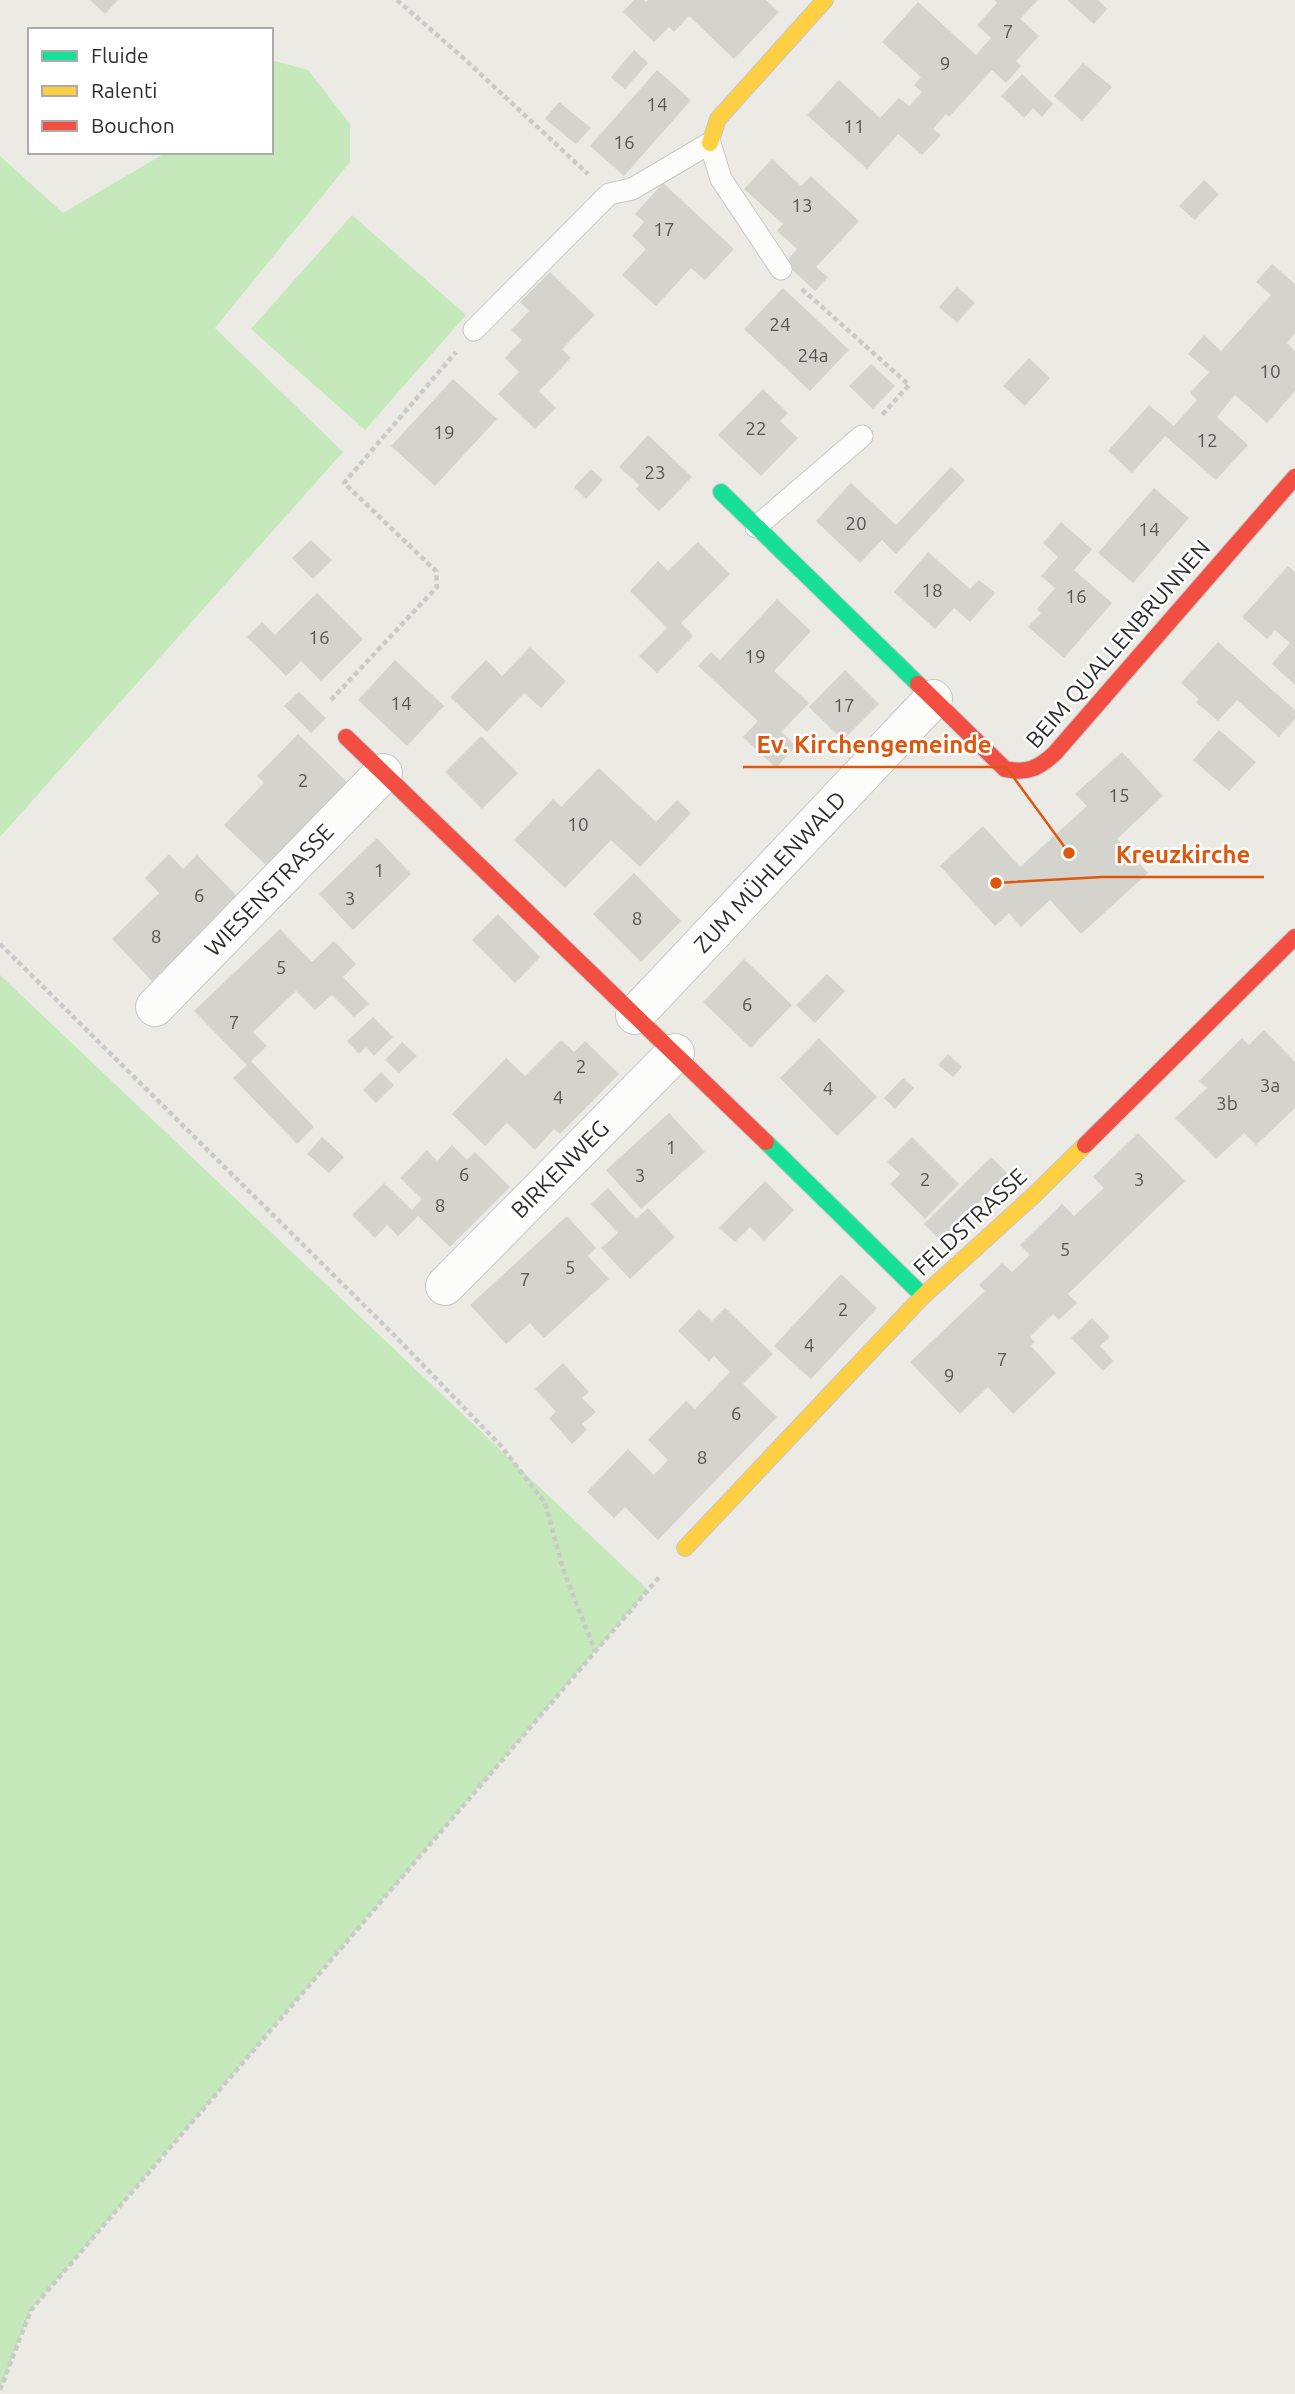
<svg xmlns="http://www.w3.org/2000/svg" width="1295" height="2394" viewBox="0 0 1295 2394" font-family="Ubuntu,sans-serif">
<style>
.green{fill:#c6e9bb}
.building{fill:#d5d3ce}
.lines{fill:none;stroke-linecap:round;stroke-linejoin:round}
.lane-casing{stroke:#c9c8c8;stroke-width:23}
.street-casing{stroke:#c9c8c8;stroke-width:40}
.fast-casing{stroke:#c9c8c8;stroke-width:18}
.slow-casing{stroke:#c9c8c8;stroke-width:18}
.jam-casing{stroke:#c9c8c8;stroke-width:18}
.path{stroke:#cacac9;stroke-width:4.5;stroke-dasharray:5 3.5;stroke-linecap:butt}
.lane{stroke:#fcfcfb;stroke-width:21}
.street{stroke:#fcfcfb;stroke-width:38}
.fast{stroke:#16e098;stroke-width:16}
.slow{stroke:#ffcf43;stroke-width:16}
.jam{stroke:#f24e42;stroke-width:16}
.labels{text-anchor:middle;stroke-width:5;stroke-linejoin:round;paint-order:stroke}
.number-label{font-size:19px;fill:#585756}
.street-label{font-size:23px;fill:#2d2d2d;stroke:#fff}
.leader{fill:none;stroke:#df570e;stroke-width:2.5}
.callout-dot{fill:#df570e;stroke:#fff;stroke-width:2.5}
.callout-label{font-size:24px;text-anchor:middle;font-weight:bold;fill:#df570e;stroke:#fff;stroke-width:5;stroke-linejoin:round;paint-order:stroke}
</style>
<rect width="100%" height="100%" fill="#eceae4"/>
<path class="green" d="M271,60l37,10 42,54v38l-135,166 128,124 -343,385v-681l63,57 104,-61h104z
M352,215l114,100 -101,115 -114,-101z
M0,975l648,615 -617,720 -31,80z"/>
<path class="building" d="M90,0h28l-13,14z
M634,0h10l2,2 2,-2h118l13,12 -45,47 -45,-43 -15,16 -5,-5 -15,15 -31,-30z
M994,0h44l-18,19 19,17 -23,25 5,5 -15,17 -14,-13 -43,47 -3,-3 -13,15 8,6 -19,20 -24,-21 -31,35 -60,-54 32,-35 41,38 19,-20 10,8 13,-14 -8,-7 7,-8 -39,-35 36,-40 58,53 15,-17 -14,-13 20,-22z
M1067,0h31l9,9 -13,15z
M634,50l14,13 -23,26 -14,-12z
M1083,63l29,24 -30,34 -28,-25z
M657,70l34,30 -67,76 -34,-30z
M1022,74l31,30 -11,13 -9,-9 -9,10 -23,-22z
M559,102l32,26 -15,16 -31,-25z
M772,159l29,27 10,-10 48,45 -43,46 12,10 -13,14 -30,-28 12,-14 -20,-18 6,-7 -39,-35z
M1204,180l15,14 -24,26 -16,-14z
M663,183l71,66 -29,31 -14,-12 -35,38 -34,-31 24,-26 -14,-13 12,-14 -9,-8z
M1272,264l23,20v49l-8,10 8,8v40l-28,32 -32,-28 -18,22 31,28 -32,35 -51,-44 -33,37 -24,-22 41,-46 25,21 23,-26 -7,-7 19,-21 -21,-18 16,-19 17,16 50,-56 -15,-13z
M550,272l45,43 -33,34 9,9 -32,33 17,17 -21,21 -37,-35 21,-22 -14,-14 17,-18 -11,-10 18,-19 -9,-9z
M957,287l18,16 -18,20 -18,-16z
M783,288l66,62 -39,41 -66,-62z
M1029,358l21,20 -25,28 -22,-20z
M871,364l24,22 -22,23 -24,-23z
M453,379l44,40 -62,67 -44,-40z
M763,389l25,24 -8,8 18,17 -37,38 -43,-41z
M648,435l44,42 -33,34 -23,-22 3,-4 -20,-18z
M951,467l14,13 -69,74 -14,-14 -22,23 -44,-42 35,-38 45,42z
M591,469l12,11 -17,19 -12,-12z
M1154,488l35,30 -56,65 -35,-30z
M1061,522l31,27 -18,21 38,33 -48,55 -36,-31 13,-14 -4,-4 18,-21 -14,-12 17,-19 -15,-14z
M311,540l21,20 -19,19 -21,-21z
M698,542l32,32 -49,49 12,13 -36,37 -18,-17 28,-28 -37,-37 28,-30 10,10z
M928,552l42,37 9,-9 16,13 -25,29 -16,-14 -19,21 -41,-37z
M1288,566l7,6v113l-23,-21 18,-21 -15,-13 -8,9 -25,-22z
M317,593l46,46 -42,42 -20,-20 -15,15 -39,-39 15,-15 13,13z
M777,599l34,32 -37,40 35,32 -28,29 15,14 -20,22 -33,-31 15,-16 -60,-55 13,-14 9,8z
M1218,642l77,68v9l-16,18 -42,-37 -19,21 -22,-19 3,-3 -18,-16z
M530,647l36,34 -25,27 -17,-15 -37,39 -37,-35 36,-37 16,16z
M395,660l49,46 -37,40 -49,-46z
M845,670l34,34 -36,36 -34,-33z
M299,692l27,26 -15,15 -27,-27z
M1219,730l37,32 -27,29 -36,-31z
M298,734l51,50 -81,83 -44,-42 40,-42 -7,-7z
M481,736l37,37 -36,36 -37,-37z
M1122,752l41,44 -46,43 31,34 -67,61 -31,-34 -29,27 -12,-14 -14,13 -55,-60 43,-40 37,41 67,-61 -12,-12z
M599,768l57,54 21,-22 14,13 -51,54 -29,-27 -46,48 -51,-48 39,-41 8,8z
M377,838l34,36 -58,56 -34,-36z
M169,854l14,15 14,-14 41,42 -86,84 -40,-42 47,-46 -14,-15z
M634,873l47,48 -40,41 -48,-48z
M498,914l42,43 -25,26 -43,-43z
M280,929l32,33 22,-21 22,23 -13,13 26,27 -15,13 -22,-22 -17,15 -19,-19 -43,41 14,14 -16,15 63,66 -17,17 -64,-66 14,-13 -53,-54z
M744,959l48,46 -41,43 -48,-46z
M827,974l18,17 -30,32 -19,-18z
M373,1017l20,20 -19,19 -8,-9 -7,7 -12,-13z
M1264,1030l31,32v46l-39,37 -12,-12 -28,26 -41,-41 32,-30 -8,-7 43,-43 7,7z
M819,1038l58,59 -40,39 -57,-58z
M561,1040l13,12 11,-11 34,33 -59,60 -6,-5 -19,21 -28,-27 -22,23 -33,-32 54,-56 19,18z
M402,1042l15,14 -18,17 -14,-13z
M948,1054l14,13 -9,10 -15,-12z
M381,1072l13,13 -18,18 -13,-13z
M903,1078l11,10 -19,21 -11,-11z
M669,1113l36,39 -64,57 -35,-39z
M1138,1133l47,48 -117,113 9,9 -18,17 -6,-6 -23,23 5,5 -4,4 25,27 -43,41 -25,-27 -28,27 -50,-52 75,-71 -6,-6 23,-22 10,9 18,-17 -10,-10 42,-41 12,12 30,-28 -11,-11z
M322,1137l22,20 -15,16 -22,-19z
M912,1137l47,47 -34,35 -35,-35 10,-10 -13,-12z
M452,1145l15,15 8,-8 35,35 -60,60 -32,-31 -20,20 -11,-11 -12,13 -23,-23 32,-32 28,27 10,-11 -22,-21 27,-28 10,11z
M991,1157l16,16 -66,68 -17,-17z
M765,1181l29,29 -30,31 -14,-14 -15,15 -16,-14z
M608,1188l28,31 12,-11 27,29 -45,42 -29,-31 17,-15 -27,-29z
M567,1216l29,32 -8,8 21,23 -65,59 -14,-15 -24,21 -36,-39z
M841,1274l36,34 -66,71 -37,-33z
M725,1308l48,46 -30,30 34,33 -119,123 -33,-33 -11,11 -27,-26 41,-43 26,26 14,-15 -20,-20 38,-39 9,8 35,-37 -16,-16 -5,5 -31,-30 21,-22 13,12z
M1092,1318l18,19 -10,9 13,15 -10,10 -32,-33z
M563,1363l26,29 -7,6 14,14 -14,12 5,6 -15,14 -23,-26 7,-6 -21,-23z"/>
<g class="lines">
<defs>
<path id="lane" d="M474,330l135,-136 23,-5 78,-46 11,36 60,90
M756,527l106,-91"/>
<path id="street" d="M155,1007l228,-234
M635,1015l298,-316
M445,1286l230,-233"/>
<path id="fast" d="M721,492l197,192
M766,1142l157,154"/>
<path id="slow" d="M710,143l8,-24 107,-119
M685,1548l238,-252 111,-101 51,-50"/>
<path id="jam" d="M918,684l87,85c22,5 34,-1 50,-16l240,-276
M346,737l420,405
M1085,1145l210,-208"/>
</defs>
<use href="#lane" class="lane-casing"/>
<use href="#street" class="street-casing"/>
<use href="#fast" class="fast-casing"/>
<use href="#slow" class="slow-casing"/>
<use href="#jam" class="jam-casing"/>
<path class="path" d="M397,0l63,55 128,119
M802,289l107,96 -27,30
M331,700l106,-113 -1,-16 -92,-88 112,-131
M0,944l393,390 108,112 44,57 19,69 31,79
M0,2390l31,-80 629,-734"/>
<use href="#lane" class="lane"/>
<use href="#street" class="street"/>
<use href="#fast" class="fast"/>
<use href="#slow" class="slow"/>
<use href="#jam" class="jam"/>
</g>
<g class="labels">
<g class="number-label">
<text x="1008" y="38">7</text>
<text x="945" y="70">9</text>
<text x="657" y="111">14</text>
<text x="854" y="133">11</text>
<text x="624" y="149">16</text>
<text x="802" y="212">13</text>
<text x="664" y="236">17</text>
<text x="780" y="331">24</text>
<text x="813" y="362">24a</text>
<text x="1270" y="378">10</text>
<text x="756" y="435">22</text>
<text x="444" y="439">19</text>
<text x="1207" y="447">12</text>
<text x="655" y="479">23</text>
<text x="856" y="530">20</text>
<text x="1149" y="536">14</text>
<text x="932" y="597">18</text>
<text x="1076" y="603">16</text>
<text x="319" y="644">16</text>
<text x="755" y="663">19</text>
<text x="401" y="710">14</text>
<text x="844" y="712">17</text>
<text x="303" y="787">2</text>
<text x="1119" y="802">15</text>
<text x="578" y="831">10</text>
<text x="379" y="877">1</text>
<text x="199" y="902">6</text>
<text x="350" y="905">3</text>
<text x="637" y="925">8</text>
<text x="156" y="943">8</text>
<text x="281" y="974">5</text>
<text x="747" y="1011">6</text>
<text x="234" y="1029">7</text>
<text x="581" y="1073">2</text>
<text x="1270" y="1092">3a</text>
<text x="828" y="1095">4</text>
<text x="558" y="1104">4</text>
<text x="1227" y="1110">3b</text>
<text x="671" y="1154">1</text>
<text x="464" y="1181">6</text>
<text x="640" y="1182">3</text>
<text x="925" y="1186">2</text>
<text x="1139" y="1186">3</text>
<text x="440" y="1212">8</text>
<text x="1065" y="1256">5</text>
<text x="570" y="1274">5</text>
<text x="525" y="1286">7</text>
<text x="843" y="1316">2</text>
<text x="809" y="1352">4</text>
<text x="1002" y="1366">7</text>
<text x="949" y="1382">9</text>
<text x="736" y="1420">6</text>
<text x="702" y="1464">8</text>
</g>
<g class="street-label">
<text transform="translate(1118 644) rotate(-49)" y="8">BEIM QUALLENBRUNNEN</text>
<text transform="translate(770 872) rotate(-47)" y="8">ZUM MÜHLENWALD</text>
<text transform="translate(269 890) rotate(-46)" y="8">WIESENSTRASSE</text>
<text transform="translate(560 1169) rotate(-45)" y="8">BIRKENWEG</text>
<text transform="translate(970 1222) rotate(-43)" y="8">FELDSTRASSE</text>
</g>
</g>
<path class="leader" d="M1069 853L1006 767H743M996 883L1102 877H1264"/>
<g class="callout-dot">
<circle cx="1069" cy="853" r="7"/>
<circle cx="996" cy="883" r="7"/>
</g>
<g class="callout-label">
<text x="874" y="753">Ev. Kirchengemeinde</text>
<text x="1183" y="863">Kreuzkirche</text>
</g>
<rect x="28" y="28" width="245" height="126" fill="#ffffff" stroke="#ababab" stroke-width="2"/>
<rect x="42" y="51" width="35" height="10" fill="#16e098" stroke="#ababab" stroke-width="2"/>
<text x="91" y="63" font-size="21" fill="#2d2d2d">Fluide</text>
<rect x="42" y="86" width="35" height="10" fill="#ffcf43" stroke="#ababab" stroke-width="2"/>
<text x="91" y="98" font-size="21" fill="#2d2d2d">Ralenti</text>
<rect x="42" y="121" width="35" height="10" fill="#f24e42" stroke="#ababab" stroke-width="2"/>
<text x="91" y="133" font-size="21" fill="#2d2d2d">Bouchon</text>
</svg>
